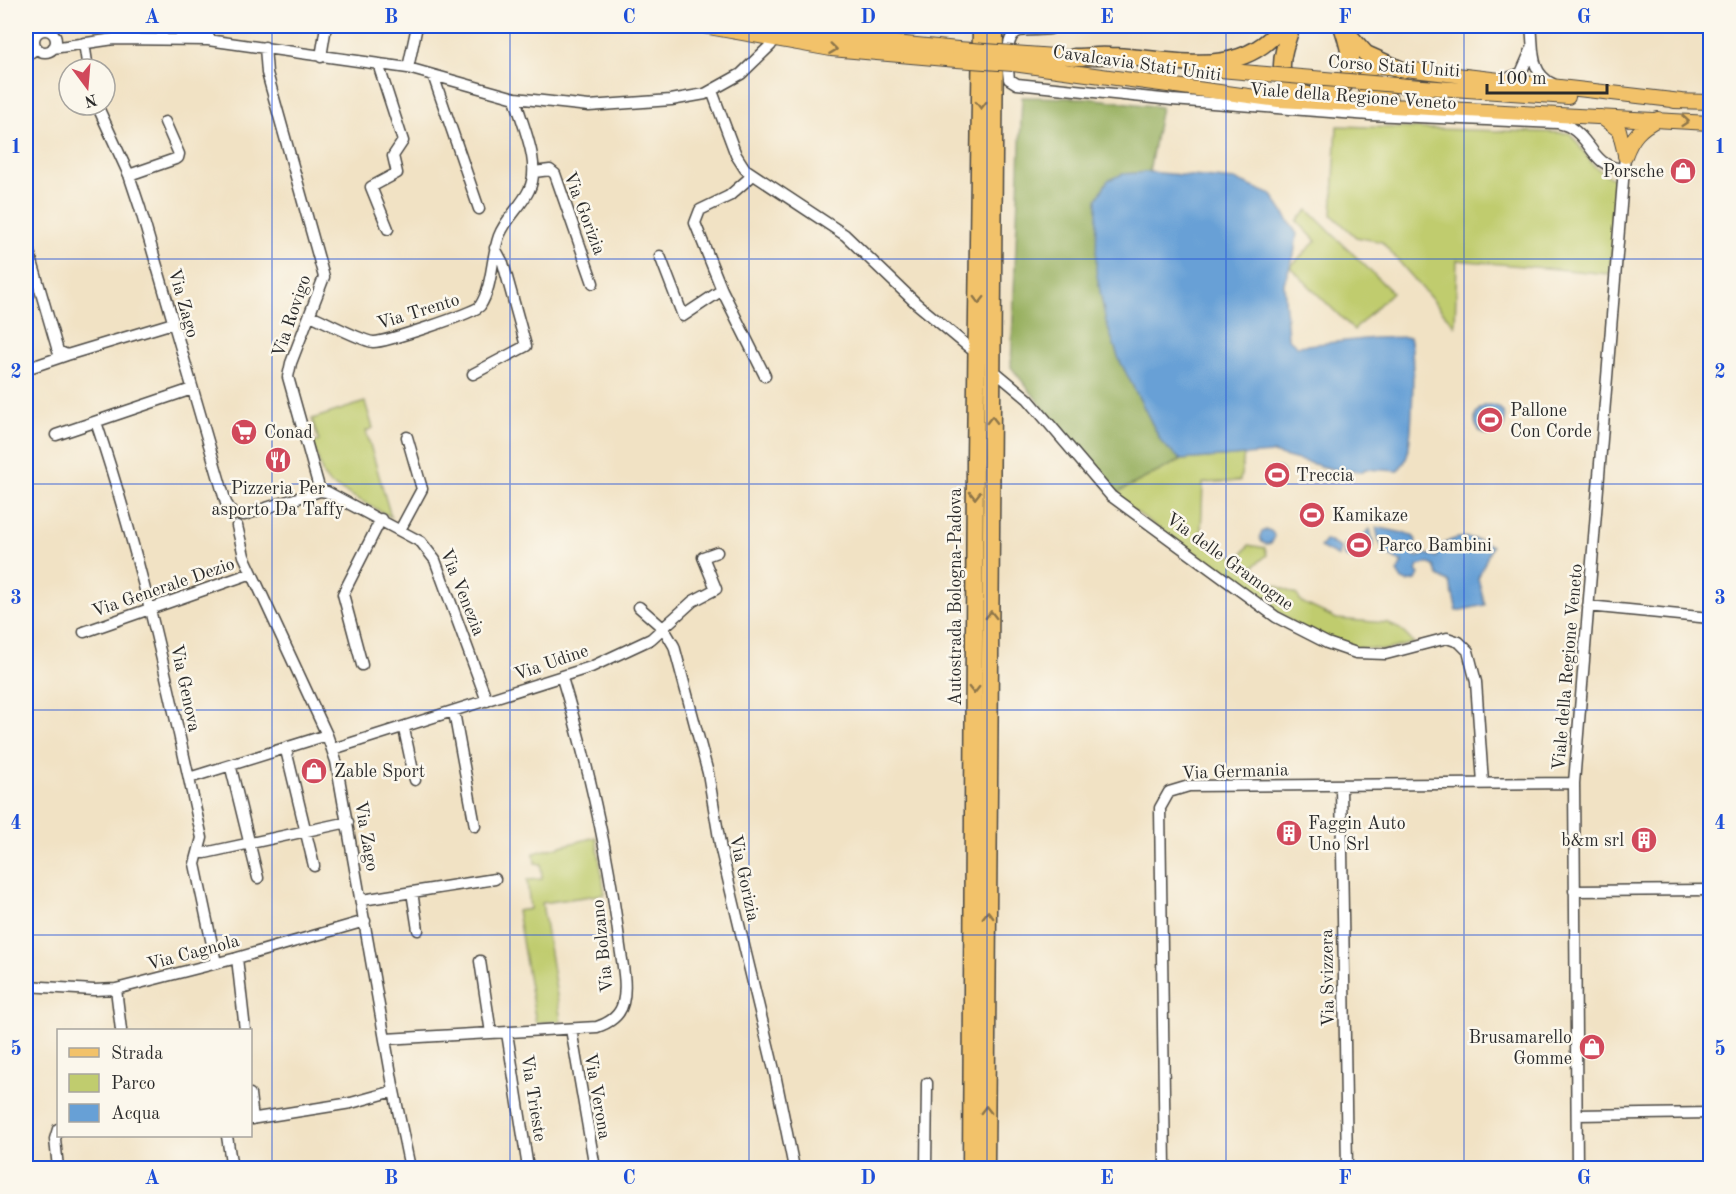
<svg xmlns="http://www.w3.org/2000/svg" width="1736" height="1194" viewBox="0 0 1736 1194" font-family="'Old Standard TT',serif">
<style>
.green{fill:#c0cc6e;stroke:#767c4c;stroke-width:1.5}
.forest{fill:#98b061;stroke:#626e46;stroke-width:1.5}
.water{fill:#67a0d6;stroke:#496680;stroke-width:1.5}
.lines{fill:none;stroke-linecap:round;stroke-linejoin:round}
.minor-casing{stroke:#494642;stroke-width:13}
.major-casing{stroke:#494642;stroke-width:16}
.highway-casing{stroke:#494642;stroke-width:19}
.minor{stroke:#fff;stroke-width:10}
.major{stroke:#f2c26a;stroke-width:14}
.highway{stroke:#f2c26a;stroke-width:16}
.major-bridge-casing{stroke:#494642;stroke-width:16;stroke-linecap:butt}
.major-bridge{stroke:#f2c26a;stroke-width:14}
.oneway{stroke:#8e764a}
.grid{fill:none;stroke:#1d4ed8;stroke-width:1.5;stroke-opacity:0.55}
.labels{text-anchor:middle;stroke-width:5;stroke-linejoin:round;paint-order:stroke}
.street-label{font-size:18px;fill:#2b2b2b;stroke:#fbf7ec}
.poi-label{font-size:18px;fill:#2b2b2b;stroke:#fbf7ec;text-anchor:start}
.neatline{fill:none;stroke:#1d4ed8;stroke-width:2}
.grid-label{font-size:20px;text-anchor:middle;font-weight:bold;fill:#1d4ed8}
</style>
<rect width="100%" height="100%" fill="#fbf7ec"/>
<filter id="ink" filterUnits="userSpaceOnUse"><feTurbulence type="fractalNoise" baseFrequency=".0167" numOctaves="2"/><feDisplacementMap in="SourceGraphic" scale="12" xChannelSelector="R" yChannelSelector="G"/><feConvolveMatrix kernelMatrix="1 2 1 2 8 2 1 2 1" color-interpolation-filters="sRGB"/></filter>
<filter id="wash" filterUnits="userSpaceOnUse"><feTurbulence type="fractalNoise" baseFrequency=".008" numOctaves="4" result="noise"/><feDisplacementMap in="SourceGraphic" scale="24" xChannelSelector="R" yChannelSelector="G"/><feGaussianBlur stdDeviation="1.35" result="paint"/><feColorMatrix in="noise" values="0 0 0 0 0 0 0 0 0 0 0 0 0 0 0 0 0 1.4 0 .05"/><feComposite in="paint" operator="in"/></filter>
<g filter="url(#wash)">
<rect width="100%" height="100%" fill="#f1e2c4"/>
<path class="green" d="M1337,126l233,7 24,33 26,18 -11,90 -152,-14 -2,66 -73,-84 -26,-5 -24,-22z
M1308,210l84,82 -38,38 -64,-63 26,-26 -19,-20z
M365,402l8,26 -7,3 25,86 -61,-33 -7,-9 -10,-32 6,-2 -7,-22z
M1244,455l-4,26 -37,2 -2,51 27,21 12,2 9,-12 16,3 2,7 -13,11 6,12 37,17 4,7 36,17 50,4 13,6 14,14 -29,7 -60,-5 -213,-150 69,-35z
M596,837l9,57 -63,9 19,118 -25,2 -19,-112 13,-2 -3,-29 15,-1 -1,-15 -6,-1 -1,-10z"/>
<path class="forest" d="M1022,97l65,1 74,9 -12,65 -26,2 -17,148 13,37 43,84 19,17 -69,35 -101,-128z"/>
<path class="water" d="M1149,172l87,8 36,15 25,39 -3,21 -10,28 4,55 9,8 78,-8 35,-1c5,20 3,104 -4,122 -1,4 -6,8 -8,12l-33,-2 -3,3 -30,-3 -60,-16 -91,7 -19,-17 -43,-84 -13,-37 -10,-51 1,-72 11,-19 15,-6z
M1475 420a15 15 0 1 1 30 0a15 15 0 1 1-30 0Z
M1270 475a7 7 0 1 1 14 0a7 7 0 1 1-14 0Z
M1376,527l36,8 4,5 -4,14 5,3 9,-3 11,3 2,-10c18,-14 34,-11 53,-1l-14,32 7,27 -28,6 -7,-28 -12,-7 -4,-10 -7,-3 -9,3 -2,5 3,3 -3,6 -9,2 -5,-2 -5,-8 5,-10c-18,-6 -23,-17 -26,-35z
M1370,529l4,17 -20,14 -10,-3 1,-13 11,-3z
M1260 537a7 7 0 1 1 14 0a7 7 0 1 1-14 0Z
M1326,540l15,8 -2,9 -19,-10z"/>
</g>
<g filter="url(#ink)">
<g class="lines">
<defs>
<path id="minor" d="M1054,26l-4,3c-10,2 -20,0 -30,2 -16,3 -13,35 -11,48l8,5 155,16 198,15 187,8c4,1 10,2 14,5 22,13 21,39 53,41
M1531,26c3,22 -2,47 22,58
M34 41a11 11 0 1 1 22 0a11 11 0 1 1-22 0Z
M162,38v-12
M208,40l1,-14
M84,43l4,26
M265,47l2,26 57,204 -33,86 -3,14 32,114
M53,48l61,-9 94,1 200,28 107,30 74,8 82,-6 34,-6 36,-20 30,-29
M26,56l11,-8
M321,57l5,-31
M380,64v6l23,71 -10,15 4,17 -26,14 17,42
M408,68l9,-42
M433,75l46,134
M1505,79l16,-6 11,-25
M712,91l24,64 9,14 100,66 72,69 54,45
M97,105l32,70 11,33 86,295 6,9
M534,172l16,-2 5,4 38,109
M129,175l49,-17 1,-4 -14,-32
M753,175l-24,21 -29,14 -5,13 27,67 43,86
M26,241l32,110 9,4 106,-32
M660,256l23,60 39,-26
M310,315c15,6 49,25 63,27 10,1 102,-29 107,-36 13,-20 11,-48 19,-70 7,-18 22,-29 30,-46 13,-26 -7,-65 -14,-92
M26,369l41,-14
M473,374l53,-28 -23,-83 -8,-15
M998,374l30,25 83,97 165,121 51,26 29,10 30,1 61,-16 12,4 9,9 8,31 7,101
M96,422c46,137 75,275 106,416l-7,26 21,99
M56,435l136,-46
M244,515l76,-24 7,1 94,50 14,18 52,141
M237,526l7,30 83,179 9,26 58,330 16,77
M400,530l22,-41 -15,-52
M1588,606l122,12
M639,607l25,22 10,17 34,127 13,77 54,224 19,94
M84,632l168,-59
M362,665l-19,-71 38,-75
M454,712l21,114
M404,729l11,51
M333,749l258,-82 60,-28 42,-38 23,-12 -13,-32 14,-5
M286,750l28,116
M231,768l27,110
M189,778l138,-43
M1341,787l6,381
M199,852l6,1 143,-31
M1574,891l136,-1
M412,892l6,38
M362,900l133,-21
M237,958l8,72
M480,961l11,72
M26,986l68,4 22,-1 121,-31 128,-37
M116,989l5,41
M571,1029l24,139
M507,1033l21,135
M385,1039l212,-12c12,-4 23,-11 26,-24 5,-20 -2,-44 -4,-64 -11,-89 -31,-175 -57,-261
M250,1094l3,25
M1577,1115l133,-2
M250,1119l101,-16 43,-12
M227,1136l4,26
M58,1168l-3,-29 3,-10
M926,1168l1,-85
M1165,1168l-5,-360 9,-16 20,-6 385,-3
M1577,1168l-3,-385 51,-627"/>
<path id="major" d="M703,26l128,23 126,11
M762,26l70,11 126,12
M1013,53l69,5
M1013,64l266,36 431,23
M1197,68l57,5
M1408,86l160,11
M1390,99c-15,-1 -26,-2 -27,-19l7,-11 9,-3 302,35
M1674,101l36,1
M1601,117l18,13 6,24
M1625,156c7,-19 15,-28 33,-37"/>
<path id="highway" d="M1292,26c-10,28 -23,60 19,70
M1349,35l17,19 36,16
M1074,57c12,0 24,-2 36,-1 60,1 129,27 172,-30
M1317,96c45,-4 35,-41 25,-70
M971,1168l4,-710 6,-432
M986,1168l9,-1142"/>
</defs>
<use href="#minor" class="minor-casing"/>
<use href="#major" class="major-casing"/>
<use href="#highway" class="highway-casing"/>
<use href="#minor" class="minor"/>
<use href="#major" class="major"/>
<use href="#highway" class="highway"/>
<defs>
<path id="major-bridge" d="M958,49l55,4
M957,60l56,4
M1254,73l154,13"/>
</defs>
<use href="#major-bridge" class="major-bridge-casing"/>
<use href="#major-bridge" class="major-bridge"/>
</g>
<defs><path id="oneway-chevron" d="M-2-3.5L2.5 0L-2 3.5" fill="none" stroke-width="1.6" stroke-linecap="round" stroke-linejoin="round" transform="scale(1.5)"/></defs>
<g class="oneway">
<use href="#oneway-chevron" transform="translate(833 49) rotate(7)"/>
<use href="#oneway-chevron" transform="translate(981 105) rotate(90)"/>
<use href="#oneway-chevron" transform="translate(1685 121) rotate(5)"/>
<use href="#oneway-chevron" transform="translate(979 300) rotate(91)"/>
<use href="#oneway-chevron" transform="translate(992 420) rotate(-90)"/>
<use href="#oneway-chevron" transform="translate(975 495) rotate(90)"/>
<use href="#oneway-chevron" transform="translate(991 615) rotate(-90)"/>
<use href="#oneway-chevron" transform="translate(974 690) rotate(90)"/>
<use href="#oneway-chevron" transform="translate(988 915) rotate(-90)"/>
<use href="#oneway-chevron" transform="translate(986 1110) rotate(-90)"/>
</g>
</g>
<path class="grid" d="M272,26v1142M510,26v1142M749,26v1142M987,26v1142M1226,26v1142M1464,26v1142M26,259h1684M26,484h1684M26,710h1684M26,935h1684"/>
<defs>
<symbol id="shop-disc" viewBox="-11 -11 22 22"><circle r="9.5" fill="#d1495b" stroke="#fbf7ec"/><path d="M-5-2.5h2.3a2.7 3.5 0 0 1 5.4 0H5L5.5 6h-11ZM-1.5-2.5h3a1.5 2.3 0 0 0-3 0Z" fill="#fff"/></symbol>
<symbol id="stadium-disc" viewBox="-11 -11 22 22"><circle r="9.5" fill="#d1495b" stroke="#fbf7ec"/><path d="M0-5a6.5 5 0 1 0 0 10a6.5 5 0 1 0 0-10ZM-3.5-1.8h7v3.6h-7Z" fill="#fff"/></symbol>
<symbol id="supermarket-disc" viewBox="-11 -11 22 22"><circle r="9.5" fill="#d1495b" stroke="#fbf7ec"/><path d="M-6-5.5h2.5l.6 2H6L4.5 2H-2.5L-4.4-4H-6ZM-1.5 3.2a1.3 1.3 0 1 0 .1 0ZM3 3.2a1.3 1.3 0 1 0 .1 0Z" fill="#fff"/></symbol>
<symbol id="restaurant-disc" viewBox="-11 -11 22 22"><circle r="9.5" fill="#d1495b" stroke="#fbf7ec"/><path d="M-5-6h1v4h1v-4h1v4h1v-4h1v5L-1.5 .5V6h-2V.5L-5-1ZM5-6V6H3V1.5H1.5Q1.5-4 5-6Z" fill="#fff"/></symbol>
<symbol id="building-disc" viewBox="-11 -11 22 22"><circle r="9.5" fill="#d1495b" stroke="#fbf7ec"/><path d="M-4-6H4V6H1V3H-1V6H-4ZM-2.5-4.3h1.7v1.8h-1.7ZM.8-4.3h1.7v1.8H.8ZM-2.5-1h1.7V.8h-1.7ZM.8-1h1.7V.8H.8Z" fill="#fff"/></symbol>
</defs>
<g fill-rule="evenodd">
<use href="#shop-disc" x="1668" y="156" width="30" height="30"/>
<use href="#stadium-disc" x="1475" y="405" width="30" height="30"/>
<use href="#supermarket-disc" x="229" y="417" width="30" height="30"/>
<use href="#restaurant-disc" x="263" y="445" width="30" height="30"/>
<use href="#stadium-disc" x="1262" y="460" width="30" height="30"/>
<use href="#stadium-disc" x="1297" y="500" width="30" height="30"/>
<use href="#stadium-disc" x="1344" y="530" width="30" height="30"/>
<use href="#shop-disc" x="299" y="756" width="30" height="30"/>
<use href="#building-disc" x="1274" y="818" width="30" height="30"/>
<use href="#building-disc" x="1629" y="825" width="30" height="30"/>
<use href="#shop-disc" x="1577" y="1032" width="30" height="30"/>
</g>
<g class="labels">
<g class="street-label">
<text transform="translate(1137 63) rotate(8)" y="6">Cavalcavia Stati Uniti</text>
<text transform="translate(1394 66) rotate(4)" y="6">Corso Stati Uniti</text>
<text transform="translate(1353 96) rotate(4)" y="6">Viale della Regione Veneto</text>
<text transform="translate(585 213) rotate(69)" y="6">Via Gorizia</text>
<text transform="translate(184 303) rotate(74)" y="6">Via Zago</text>
<text transform="translate(418 311) rotate(-17)" y="6">Via Trento</text>
<text transform="translate(291 316) rotate(-71)" y="6">Via Rovigo</text>
<text transform="translate(1230 561) rotate(36)" y="6">Via delle Gramogne</text>
<text transform="translate(163 587) rotate(-19)" y="6">Via Generale Dezio</text>
<text transform="translate(463 592) rotate(68)" y="6">Via Venezia</text>
<text transform="translate(955 597) rotate(-90)" y="6">Autostrada Bologna-Padova</text>
<text transform="translate(551 662) rotate(-19)" y="6">Via Udine</text>
<text transform="translate(1567 667) rotate(-85)" y="6">Viale della Regione Veneto</text>
<text transform="translate(186 688) rotate(78)" y="6">Via Genova</text>
<text transform="translate(1235 771) rotate(-2)" y="6">Via Germania</text>
<text transform="translate(367 836) rotate(80)" y="6">Via Zago</text>
<text transform="translate(745 878) rotate(78)" y="6">Via Gorizia</text>
<text transform="translate(602 946) rotate(-96)" y="6">Via Bolzano</text>
<text transform="translate(193 952) rotate(-15)" y="6">Via Cagnola</text>
<text transform="translate(1327 978) rotate(-91)" y="6">Via Svizzera</text>
<text transform="translate(598 1096) rotate(80)" y="6">Via Verona</text>
<text transform="translate(534 1098) rotate(81)" y="6">Via Trieste</text>
</g>
<g class="poi-label">
<text x="1664" y="177" text-anchor="end">Porsche</text>
<text x="1510" y="416">Pallone<tspan x="1510" dy="21">Con Corde</tspan></text>
<text x="264" y="438">Conad</text>
<text x="1296" y="481">Treccia</text>
<text x="278" y="494" text-anchor="middle">Pizzeria Per<tspan x="278" dy="21">asporto Da Taffy</tspan></text>
<text x="1332" y="521">Kamikaze</text>
<text x="1378" y="551">Parco Bambini</text>
<text x="334" y="777">Zable Sport</text>
<text x="1308" y="829">Faggin Auto<tspan x="1308" dy="21">Uno Srl</tspan></text>
<text x="1624" y="846" text-anchor="end">b&amp;m srl</text>
<text x="1572" y="1043" text-anchor="end">Brusamarello<tspan x="1572" dy="21">Gomme</tspan></text>
</g>
</g>
<rect width="1736" height="1194" fill="none" stroke="#fbf7ec" stroke-width="66"/>
<rect x="57" y="1029" width="195" height="108" fill="#fbf7ec" stroke="#a8a59f" stroke-width="1.5"/>
<rect x="69" y="1048" width="30" height="9" fill="#f2c26a" stroke="#a8a59f" stroke-width="1.5"/>
<text x="111" y="1059" font-size="18" fill="#2b2b2b">Strada</text>
<rect x="69" y="1074" width="30" height="18" fill="#c0cc6e" stroke="#a8a59f" stroke-width="1.5"/>
<text x="111" y="1089" font-size="18" fill="#2b2b2b">Parco</text>
<rect x="69" y="1104" width="30" height="18" fill="#67a0d6" stroke="#a8a59f" stroke-width="1.5"/>
<text x="111" y="1119" font-size="18" fill="#2b2b2b">Acqua</text>
<g transform="translate(87 87) rotate(164)"><circle r="28" fill="#fbf7ec" stroke="#a8a59f" stroke-width="1.5"/>
<path d="M0-4.5L10 22L0 15L-10 22Z" fill="#d1495b"/>
<text y="-9" font-size="16" font-weight="bold" text-anchor="middle" fill="#2b2b2b">N</text>
</g>
<path d="M1487 84v9h120v-9" fill="none" stroke="#2b2b2b" stroke-width="3"/>
<text x="1496" y="84" font-size="18" fill="#2b2b2b" stroke="#fbf7ec" stroke-width="4.5" paint-order="stroke">100 m</text>
<rect x="33" y="33" width="1670" height="1128" class="neatline"/>
<g class="grid-label">
<text x="152" y="23">A</text>
<text x="391" y="23">B</text>
<text x="629" y="23">C</text>
<text x="868" y="23">D</text>
<text x="1107" y="23">E</text>
<text x="1345" y="23">F</text>
<text x="1584" y="23">G</text>
<text x="16" y="153">1</text>
<text x="1720" y="153">1</text>
<text x="16" y="378">2</text>
<text x="1720" y="378">2</text>
<text x="16" y="604">3</text>
<text x="1720" y="604">3</text>
<text x="16" y="829">4</text>
<text x="1720" y="829">4</text>
<text x="16" y="1055">5</text>
<text x="1720" y="1055">5</text>
<text x="152" y="1184">A</text>
<text x="391" y="1184">B</text>
<text x="629" y="1184">C</text>
<text x="868" y="1184">D</text>
<text x="1107" y="1184">E</text>
<text x="1345" y="1184">F</text>
<text x="1584" y="1184">G</text>
</g>
</svg>
